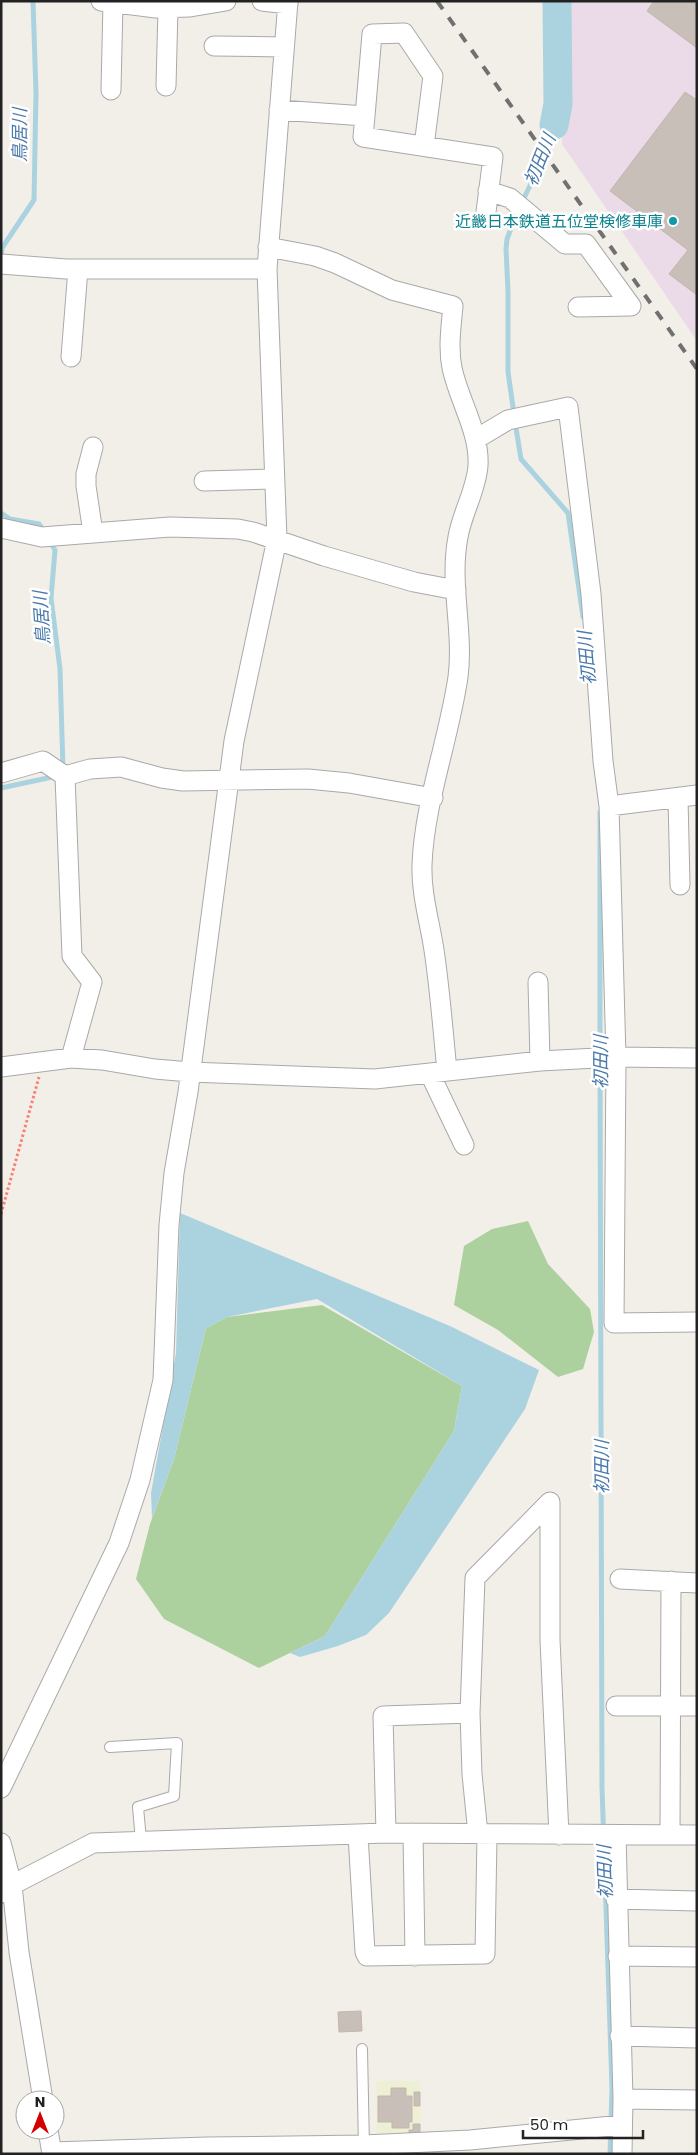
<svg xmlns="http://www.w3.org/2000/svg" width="698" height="2155" viewBox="0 0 698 2155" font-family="Poppins,'Noto Sans JP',sans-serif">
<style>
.industrial{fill:#ebdbe8}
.farmland{fill:#eef0d5}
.forest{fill:#add19e}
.water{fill:#aad3df}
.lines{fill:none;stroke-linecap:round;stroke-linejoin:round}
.stream{stroke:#aad3df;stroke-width:5}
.river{stroke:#aad3df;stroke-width:29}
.building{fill:#c7bfb8;stroke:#c4b6ab}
.lane-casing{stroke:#a9a9a9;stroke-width:12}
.street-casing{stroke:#a9a9a9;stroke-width:21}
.path{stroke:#fa8072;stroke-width:3;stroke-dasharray:2.5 2.5;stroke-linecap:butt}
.lane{stroke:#fff;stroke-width:10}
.street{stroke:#fff;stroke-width:19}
.rail{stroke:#707070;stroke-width:4;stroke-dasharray:10 10;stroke-linecap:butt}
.culture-dot{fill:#0f9aa8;stroke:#fff;stroke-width:2}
.labels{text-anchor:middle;stroke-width:5;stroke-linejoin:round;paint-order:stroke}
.culture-label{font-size:16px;fill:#0d838f;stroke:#fff;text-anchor:end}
.water-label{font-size:18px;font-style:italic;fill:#4a7aab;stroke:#fff}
</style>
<rect width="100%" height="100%" fill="#f2efe9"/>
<path class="industrial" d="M567,1h130v340l-135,-197z"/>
<path class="farmland" d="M376,2081h44l1,58 -44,1z"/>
<path class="forest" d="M528,1221l20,43 42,45 4,23 -11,37 -25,8 -60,-47 -44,-25 10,-59 28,-17z
M322,1305l140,81 -8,45 -129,205 -66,32 -95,-49 -28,-40 14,-55 24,-65 32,-131 21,-11z"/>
<path class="water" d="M180,1213l270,113 89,44 -14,39 -136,204 -23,22 -28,11 -38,11 -10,-4 35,-17 129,-205 8,-45 -145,-87 -90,18 -21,11 -32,131 -22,59 -1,-25 25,-140z"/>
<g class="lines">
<path class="stream" d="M522,202l26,-53 6,-24
M1,259l1,-11 32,-48 2,-107 -3,-92
M514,414l-6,-42v-81l-2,-42 1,-10 11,-29
M515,422l6,37 47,54 15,104
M1,513l9,6 29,5 6,9
M49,540l6,10 -4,48 9,71 3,100
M1,788l56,-12
M600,812v241
M600,1062l2,725 10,301 -2,66"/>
<path class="river" d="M554,125l4,-21 -1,-103"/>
</g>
<path class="building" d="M654,1h43v47l-50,-37z
M685,92l12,8v195l-28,-21 19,-24 -78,-59z
M361,2011l1,20 -23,1 -1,-20z
M391,2088h15v8h6v26h-3v6h-17v-6h-14v-26h13z
M414,2092h6v14h-6z
M413,2124h7v14h-11v-8h4z"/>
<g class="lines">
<defs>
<path id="lane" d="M110,1747l67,-4 -3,53 -36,11 3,34
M362,2049l2,99"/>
<path id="street" d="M101,1l55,7 34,-1 36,-6
M262,1l26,3
M214,46l70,1
M166,86l2,-78
M111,90l2,-88
M279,110l86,6 7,-82 32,-1 29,43 -9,70
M365,116l-2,21 130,20 -7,55
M488,191l22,7 55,46h21l45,62 -53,1
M268,247l47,9 20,7 57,27 61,16c-2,21 -5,42 -1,62 7,33 28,64 26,98 -2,25 -16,47 -20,71 -9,47 6,94 0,140 -9,62 -34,127 -36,188 -1,29 8,58 12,85 6,40 9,81 13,121
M1,264l65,5h201
M71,357l7,-88
M476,439l32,-19 60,-13 23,187 12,167 6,45 7,251 -2,266 83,-1
M204,481l70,-2
M1,528l41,9 128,-10 68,2 15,3 71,24 90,26 42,8
M93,533l-7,-47v-12l7,-27
M1,773l42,-12 22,15
M678,798l2,87
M609,806l88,-11
M538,982l2,79
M71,1058l21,-76 -20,-26 -7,-180 25,-7 31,-2 41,11 21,3 125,-2 41,4 84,15
M1,1067l70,-9 31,2 53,9 35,3 185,7 165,-18 76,-4 81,1
M430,1074l34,71
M550,1502v138l9,195
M620,1579l77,4
M616,1706h81
M470,1713l2,61 6,60
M1,1788l118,-245 21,-63 23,-100 6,-155 5,-52 14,-81 46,-351 43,-202 -10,-270 21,-268
M386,1833l-3,-117 87,-3 5,-135 75,-76
M413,1833l2,123
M358,1835l7,117 2,4 118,-2 2,-119
M616,1835l7,264 -1,55
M670,1835l1,-254
M1,1843l11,42 7,67 24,148
M1,1893l11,-8 81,-42 293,-10 311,2
M616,1899l81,2
M618,1956l79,1
M620,2036l77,2
M623,2099l74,1
M48,2130l4,24
M52,2152l155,-5 157,-2 106,-5 152,-15"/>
</defs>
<use href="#lane" class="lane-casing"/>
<use href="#street" class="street-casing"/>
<path class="path" d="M1,1214l38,-137"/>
<use href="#lane" class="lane"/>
<use href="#street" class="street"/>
<path class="rail" d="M437,1l260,368"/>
</g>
<circle class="culture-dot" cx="673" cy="221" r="5"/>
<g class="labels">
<g class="culture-label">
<text x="663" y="227">近畿日本鉄道五位堂検修車庫</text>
</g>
<g class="water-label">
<text transform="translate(20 135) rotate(-90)" y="6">鳥居川</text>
<text transform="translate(540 160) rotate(-68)" y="6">初田川</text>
<text transform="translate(42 618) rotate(-94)" y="6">鳥居川</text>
<text transform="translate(587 658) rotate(-95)" y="6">初田川</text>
<text transform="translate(601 1062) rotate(-90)" y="6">初田川</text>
<text transform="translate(602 1467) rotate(-90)" y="6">初田川</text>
<text transform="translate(605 1872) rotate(-92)" y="6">初田川</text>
</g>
</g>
<rect width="698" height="2155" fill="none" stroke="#222222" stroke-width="5"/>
<g transform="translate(40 2115)"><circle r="24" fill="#ffffff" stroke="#a7a7a7"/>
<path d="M0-4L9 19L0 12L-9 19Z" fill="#d40000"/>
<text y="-8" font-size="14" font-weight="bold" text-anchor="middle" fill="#222222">N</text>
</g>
<path d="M523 2130v8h120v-8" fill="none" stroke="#222222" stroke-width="2.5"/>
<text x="530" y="2130" font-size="15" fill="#222222" stroke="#ffffff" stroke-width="4" paint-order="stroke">50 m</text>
</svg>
